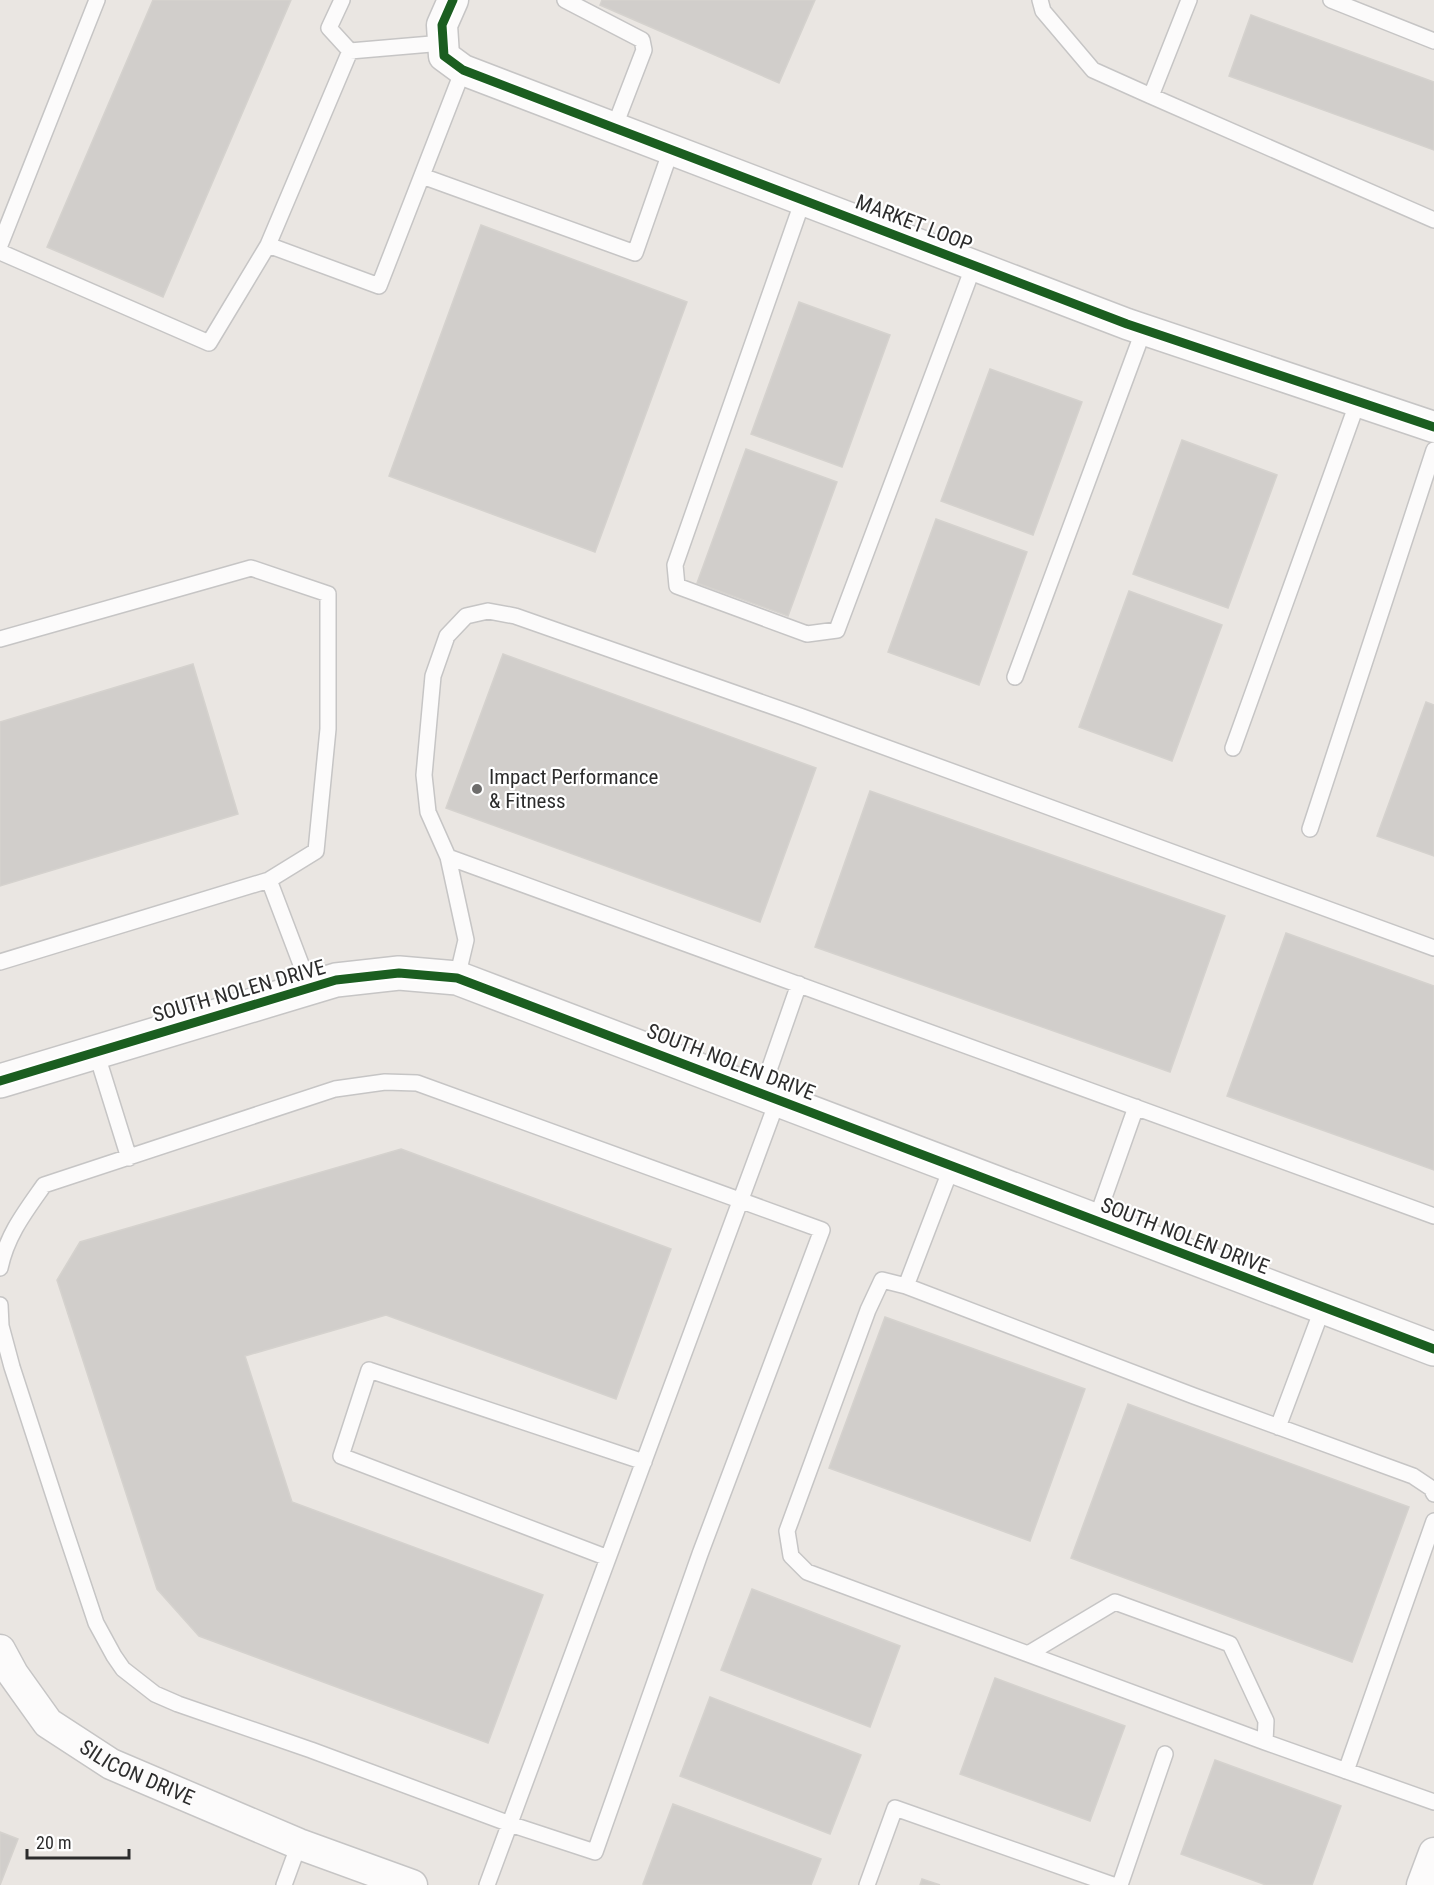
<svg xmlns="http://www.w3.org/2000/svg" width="1434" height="1885" viewBox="0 0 1434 1885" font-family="'Roboto Condensed',sans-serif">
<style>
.building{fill:#d1cecb;stroke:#d5d2ce;stroke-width:1.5}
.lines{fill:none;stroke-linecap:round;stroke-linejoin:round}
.lane-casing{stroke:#c6c5c5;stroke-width:18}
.street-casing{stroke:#c6c5c5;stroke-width:33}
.secondary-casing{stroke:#c6c5c5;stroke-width:36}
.lane{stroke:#fcfbfb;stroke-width:15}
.street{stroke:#fcfbfb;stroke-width:30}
.secondary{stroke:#fcfbfb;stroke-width:33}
.cycleway-casing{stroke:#fff;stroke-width:13}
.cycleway{stroke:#1b5e20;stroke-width:9}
.poi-dot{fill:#6e6d6c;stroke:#fff;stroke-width:2}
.labels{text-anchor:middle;stroke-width:4.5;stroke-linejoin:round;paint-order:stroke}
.street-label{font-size:21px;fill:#2c2c2c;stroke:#fff}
.poi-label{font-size:21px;fill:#2c2c2c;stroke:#fff;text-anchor:start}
</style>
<rect width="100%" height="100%" fill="#eae6e2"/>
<path class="building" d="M153,0h138l-128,297 -116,-50z
M602,0h213l-36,83 -179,-78z
M1251,15l183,67v68l-205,-74z
M481,225l206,77 -92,250 -206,-76z
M799,302l91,33 -48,132 -91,-33z
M990,369l92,33 -49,133 -92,-34z
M1182,440l95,35 -49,133 -95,-34z
M746,449l91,33 -49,134 -91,-33z
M936,519l91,33 -48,133 -91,-33z
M1129,591l93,34 -50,136 -93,-34z
M503,654l313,114 -56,154 -314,-114z
M193,664l45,150 -238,72v-164z
M1426,702l8,3v151l-57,-20z
M870,791l355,125 -55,156 -355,-125z
M1286,933l148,53v184l-207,-74z
M401,1149l270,100 -55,150 -230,-84 -141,41 47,146 251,93 -55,148 -289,-107 -42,-47 -100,-309 23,-38z
M885,1317l200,72 -55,152 -201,-73z
M1128,1404l281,103 -57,155 -281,-104z
M752,1589l148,57 -30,81 -149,-57z
M995,1678l130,48 -35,95 -130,-47z
M710,1697l151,58 -31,79 -150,-58z
M1215,1760l126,46 -29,79h-46l-85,-31z
M673,1804l148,55 -10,26h-164l-4,-1z
M0,1832l18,7 -18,46z
M922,1879l18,6h-20z"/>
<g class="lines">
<defs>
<path id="lane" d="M342,0l-13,28 21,23
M565,0l77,40 2,10 -30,78
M1040,0l3,11 50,59 58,26 38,-96
M1331,0l103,41
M443,43l-93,8 -82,194 111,41 84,-216
M1151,96l283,124
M422,176l213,77 36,-103
M803,200l-128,365 2,21 130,48 30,-4 137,-365
M0,245l97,-245
M0,252l209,91 59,-98
M0,639l251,-71 77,26v135l-12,122 -47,29 41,108
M1015,677l129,-348
M1233,748l125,-347
M1310,829l124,-379
M448,857l986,359
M0,962l269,-82
M457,978l9,-38 -18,-83 -20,-45 -4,-37 9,-99 14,-40 19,-20 22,-5 27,5 285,100 634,232
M96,1052l33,106
M761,1093l38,-109
M952,1166l-46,120 -24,-6 -14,30 -81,221 4,25 16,16 458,170 169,60
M1096,1220l40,-113
M0,1268c7,-33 25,-56 44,-83l291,-96 50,-7 32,1 405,147 -122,324 -105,298 -85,-28 -199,-74 -133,-46 -23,-10 -32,-25 -9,-13 -18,-33 -32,-96 -52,-160 -11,-41 -1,-21
M906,1286l288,110 219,80 18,12 3,6
M1278,1427l45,-120
M608,1558l-267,-102 28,-86 275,92
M1028,1654l87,-52 115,42 36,77 -1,21
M1346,1771l88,-250
M284,1885l15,-41
M487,1885l291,-786
M867,1885l28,-77 218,77
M1120,1885l45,-131"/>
<g id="street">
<path d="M453,0l-11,25 2,31 19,14 664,254 307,103"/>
<path id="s1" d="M0,1650l13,24 35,49 63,41 188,80 113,41"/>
<path d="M1422,1885l12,-32"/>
</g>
<path id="secondary" d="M0,1081l336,-101 63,-7 58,5 977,371"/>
</defs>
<use href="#lane" class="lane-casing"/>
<use href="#street" class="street-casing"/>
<use href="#secondary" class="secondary-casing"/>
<use href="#lane" class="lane"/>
<use href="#street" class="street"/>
<use href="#secondary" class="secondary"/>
<defs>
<path id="cycleway" d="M453,0l-11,25 2,31 19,14 664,254 307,103
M0,1081l336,-101 63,-7 58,5 977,371"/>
</defs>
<use href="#cycleway" class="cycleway-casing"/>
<use href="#cycleway" class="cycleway"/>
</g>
<circle class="poi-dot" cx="477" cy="789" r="6"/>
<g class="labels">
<g class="street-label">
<text transform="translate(914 223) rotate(21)" y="7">MARKET LOOP</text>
<text transform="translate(239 991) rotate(-16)" y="7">SOUTH NOLEN DRIVE</text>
<text transform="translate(731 1062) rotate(21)" y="7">SOUTH NOLEN DRIVE</text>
<text transform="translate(1185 1236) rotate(21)" y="7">SOUTH NOLEN DRIVE</text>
<text dy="7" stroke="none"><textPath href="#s1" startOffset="190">SILICON DRIVE</textPath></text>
</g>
<g class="poi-label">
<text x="489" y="784">Impact Performance<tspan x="489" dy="24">&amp; Fitness</tspan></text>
</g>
</g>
<path d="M27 1849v9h102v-9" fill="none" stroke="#2c2c2c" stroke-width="3"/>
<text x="36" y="1849" font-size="18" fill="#2c2c2c" stroke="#ffffff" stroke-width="4.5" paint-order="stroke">20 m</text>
</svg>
